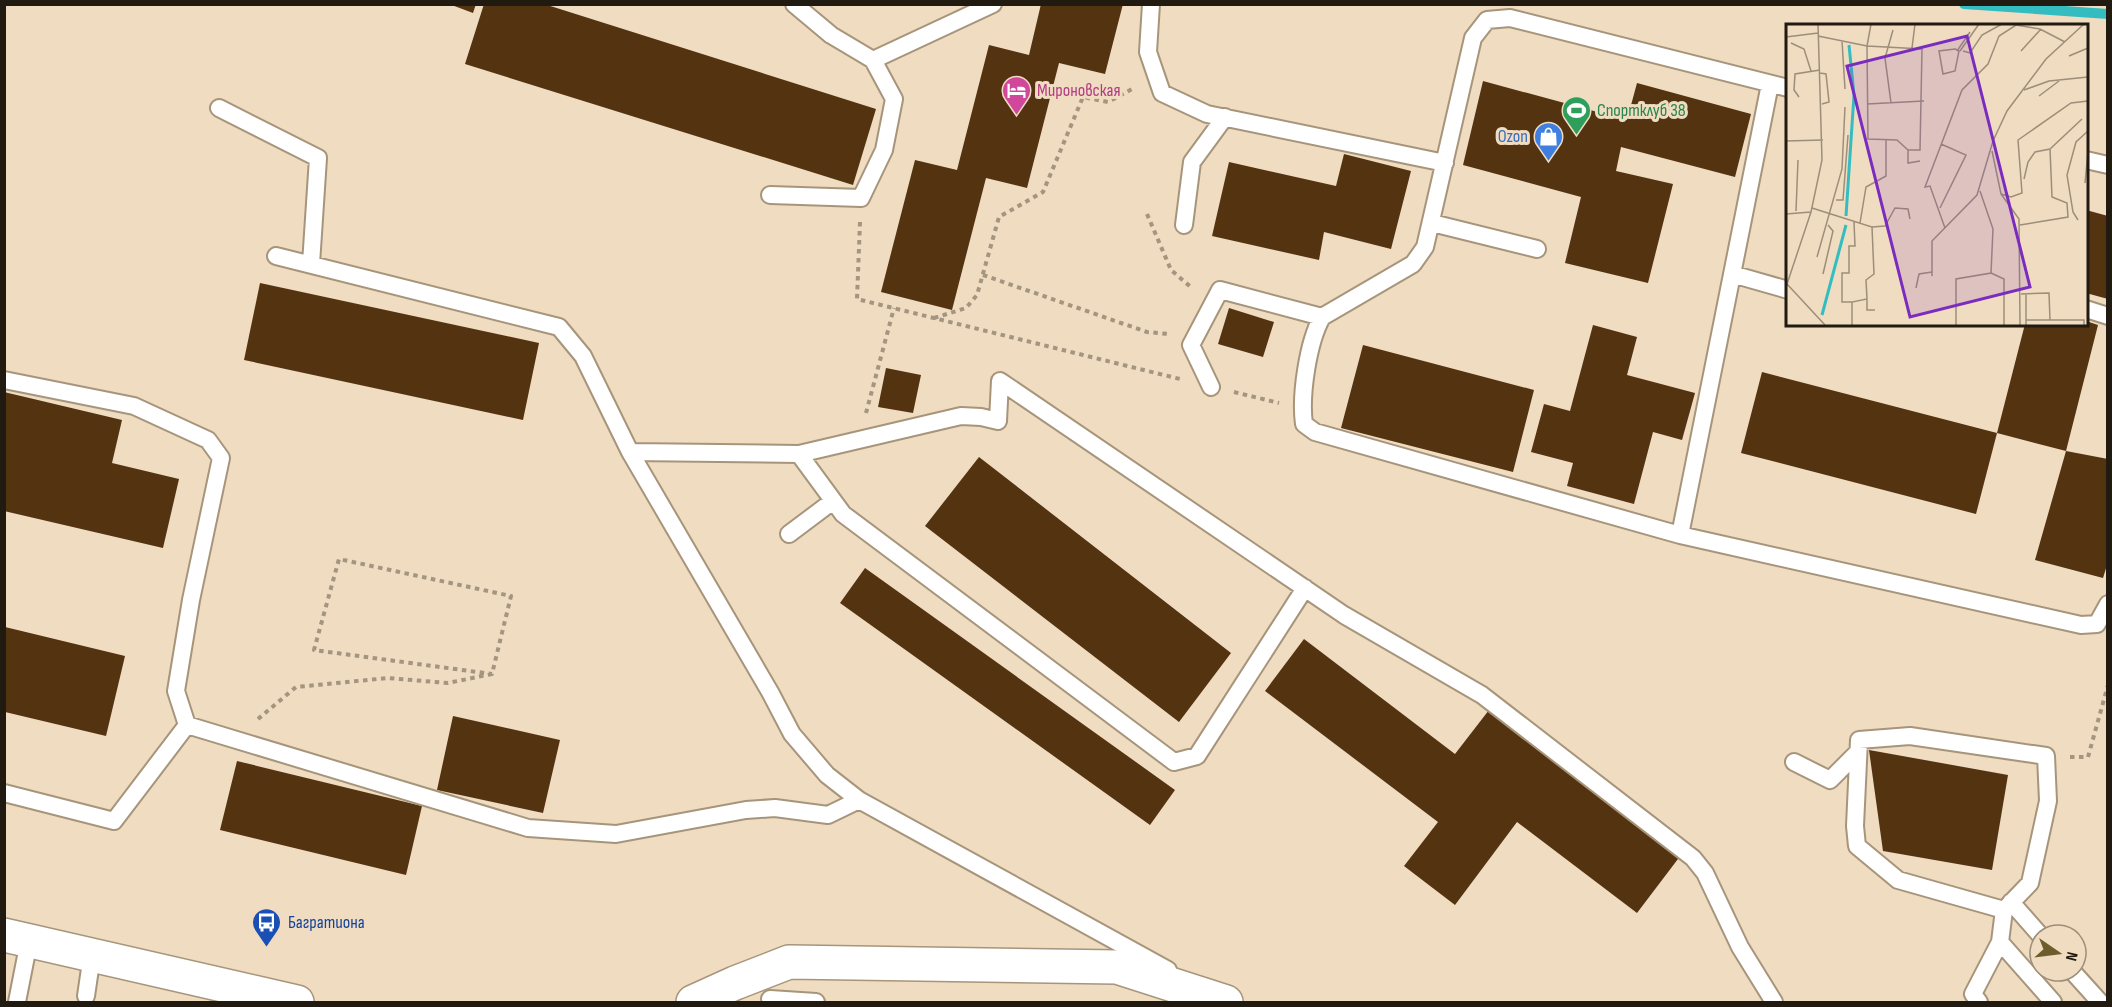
<svg xmlns="http://www.w3.org/2000/svg" width="2112" height="1007" viewBox="0 0 2112 1007" font-family="'Sofia Sans Condensed',sans-serif">
<style>
.lines{fill:none;stroke-linecap:round;stroke-linejoin:round}
.stream{stroke:#34bdc1;stroke-width:10}
.building{fill:#543311}
.service-casing{stroke:#a7957b;stroke-width:20}
.minor-casing{stroke:#a7957b;stroke-width:36}
.path{stroke:#a49580;stroke-width:4;stroke-dasharray:4.5 4.5;stroke-linecap:butt}
.service{stroke:#fff;stroke-width:16}
.minor{stroke:#fff;stroke-width:33}
.labels{text-anchor:middle;stroke-width:6;stroke-linejoin:round;paint-order:stroke}
.hotel-label{font-size:18px;fill:#b23c85;stroke:#efdcc1;text-anchor:start}
.leisure-label{font-size:18px;fill:#27864d;stroke:#efdcc1;text-anchor:start}
.shop-label{font-size:18px;fill:#366cbe;stroke:#efdcc1;text-anchor:end}
.transit-label{font-size:18px;fill:#164399;stroke:#efdcc1;text-anchor:start}
.inset-river{fill:none;stroke:#34bdc1;stroke-width:3}
.inset-road{fill:none;stroke:#9d8e7a;stroke-width:1.5}
.view{fill:#7b2cbf;fill-opacity:0.15;stroke:#7b2cbf;stroke-width:3}
.inset-edge{fill:none;stroke:#211a10;stroke-width:3}
</style>
<rect width="100%" height="100%" fill="#efdcc1"/>
<g class="lines">
<path class="stream" d="M1964,4l144,10"/>
</g>
<path class="building" d="M449,4h27l-3,9z
M484,4h60l332,105 -23,76 -388,-121z
M1041,4h82l-18,70 -46,-11 -32,125 -41,-10 -34,132 -71,-18 34,-132 42,10 32,-125 40,10z
M1483,81l144,39 10,-37 114,31 -16,63 -114,-30 -5,24 57,13 -25,99 -83,-20 16,-66 -118,-32z
M1344,154l67,17 -20,78 -67,-17 -5,28 -107,-24 17,-74 107,24z
M2086,210l22,6v83l-22,-6z
M260,283l279,60 -16,77 -279,-60z
M1229,308l45,14 -11,35 -45,-13z
M2086,321l12,4 -32,126 42,8v103l-5,16 -68,-18 31,-109 -69,-18 28,-109h61z
M1593,325l44,12 -10,38 68,18 -13,47 -29,-8 -19,72 -67,-18 6,-23 -42,-11 13,-48 26,7z
M1363,345l171,45 -21,82 -172,-44z
M886,368l35,7 -8,38 -35,-6z
M1762,372l235,61 -21,81 -235,-61z
M4,392l118,28 -10,43 67,16 -16,69 -159,-37z
M979,457l252,196 -52,69 -254,-196z
M865,568l310,222 -25,35 -310,-222z
M5,627l120,29 -19,80 -101,-24z
M1304,639l151,115 34,-44 192,145 -44,58 -120,-91 -62,83 -51,-39 34,-44 -173,-131z
M453,716l107,24 -17,73 -106,-23z
M1869,750l139,25 -16,95 -109,-19z
M237,761l185,45 -16,69 -186,-45z"/>
<g class="lines">
<defs>
<path id="service" d="M1151,4l-3,48 14,41 45,21 238,49
M873,60l120,-56
M1788,88l-278,-70 -23,2 -14,18 -48,209 -12,17 -91,53c-14,25 -22,78 -18,107l11,8 365,103 401,90 16,-1 11,-20
M219,108l99,50 -7,106
M2086,160l22,5
M770,195l91,3 23,-48 10,-51 -21,-39 -42,-25 -37,-31
M1432,223l105,26
M1184,225l8,-63 33,-45
M276,256l283,71 24,29 47,96 140,240 22,42 35,41 32,25 309,170
M1732,274l56,16
M2086,309l22,7
M4,380l130,26 74,34 13,18 -30,142 -15,91 11,34 341,103 88,6 130,-24 29,-2 53,7 31,-15
M1211,387l-20,-42 29,-55 102,27
M630,452l169,2 162,-38 20,1 17,4 2,-40 344,234 138,80 211,163 12,15 35,74 34,55
M799,454l44,60 331,248 23,-6 108,-168
M789,534l44,-33
M1680,535l90,-451
M1910,736l136,20 2,45 -18,82 -26,27 -106,-30 -41,-34 -2,-20 4,-86z
M1794,762l36,18 28,-28
M4,793l110,28 73,-96
M2011,902l29,33
M2004,910l-4,32 53,60
M2072,971l28,31
M86,996l6,-41
M770,999l46,3
M17,1002l12,-61
M1979,1002l-6,-8 27,-52"/>
<path id="minor" d="M4,935l293,67
M693,1002l42,-19 54,-21 328,5 109,35"/>
</defs>
<use href="#service" class="service-casing"/>
<use href="#minor" class="minor-casing"/>
<path class="path" d="M1147,214l24,56 22,19
M860,222l-3,77 323,80
M983,275l164,57 22,2
M934,318l32,-10 11,-13 22,-78 44,-25 40,-95 25,5 26,-14
M1234,392l45,11
M866,413l28,-105
M258,719l38,-32 92,-9 60,5 44,-9 19,-78 -172,-37 -25,91 178,24
M2070,757h18l20,-72"/>
<use href="#service" class="service"/>
<use href="#minor" class="minor"/>
</g>
<defs>
<symbol id="hotel-pin" viewBox="-11 -11 22 30"><path d="M0 17L-7.5 6A9.5 9.5 0 1 1 7.5 6Z" fill="#d1479c" stroke="#efdcc1"/><path d="M-6-4.5h1.5V1H6V5H4.5V3h-9V5H-6ZM-4 0a1.8 1.8 0 1 1 3.6 0ZM.5 0V-2.5h3Q6-2.5 6 0Z" fill="#fff"/></symbol>
<symbol id="stadium-pin" viewBox="-11 -11 22 30"><path d="M0 17L-7.5 6A9.5 9.5 0 1 1 7.5 6Z" fill="#2e9e5b" stroke="#efdcc1"/><path d="M0-5a6.5 5 0 1 0 0 10a6.5 5 0 1 0 0-10ZM-3.5-1.8h7v3.6h-7Z" fill="#fff"/></symbol>
<symbol id="shop-pin" viewBox="-11 -11 22 30"><path d="M0 17L-7.5 6A9.5 9.5 0 1 1 7.5 6Z" fill="#3f7fe0" stroke="#efdcc1"/><path d="M-5-2.5h2.3a2.7 3.5 0 0 1 5.4 0H5L5.5 6h-11ZM-1.5-2.5h3a1.5 2.3 0 0 0-3 0Z" fill="#fff"/></symbol>
<symbol id="bus-pin" viewBox="-11 -11 22 30"><path d="M0 17L-7.5 6A9.5 9.5 0 1 1 7.5 6Z" fill="#1a4fb4" stroke="#efdcc1"/><path d="M-5-6H5V4H4V6H2V4H-2V6H-4V4H-5ZM-3.5-4V0h7V-4ZM-3.5 1.2v1.5H-2V1.2ZM2 1.2v1.5H3.5V1.2Z" fill="#fff"/></symbol>
</defs>
<g fill-rule="evenodd">
<use href="#hotel-pin" x="1000" y="74" width="33" height="45"/>
<use href="#stadium-pin" x="1560" y="94" width="33" height="45"/>
<use href="#shop-pin" x="1532" y="120" width="33" height="45"/>
<use href="#bus-pin" x="250" y="906" width="33" height="45"/>
</g>
<g class="labels">
<g class="hotel-label">
<text x="1037" y="96">Мироновская</text>
</g>
<g class="leisure-label">
<text x="1597" y="116">Спортклуб 38</text>
</g>
<g class="shop-label">
<text x="1528" y="142">Ozon</text>
</g>
<g class="transit-label">
<text x="288" y="928">Багратиона</text>
</g>
</g>
<g transform="translate(1786 24)">
<rect width="302" height="302" fill="#efdcc1"/>
<path class="inset-river" d="M60,192l8,-121 -5,-50M36,291l24,-90"/>
<path class="inset-road" d="M32,12l49,10 55,3 -2,101h-12l-11,-10 -29,-1 -1,-93 4,-22M0,13l32,-4M56,17l3,48M5,19l13,6 7,22M126,24l3,-24M169,25l4,2 -4,20 -12,3 -4,-23zM171,27l13,-19M174,27l19,-27M177,27l7,2 12,-18 20,-11M235,27l20,-22M283,32l19,-8M34,49l6,1 3,28 -7,2M238,66l25,-9 39,-4M253,72l20,-15M13,73l-5,-7 1,-16 25,-4M105,79l-6,-45 8,-28M81,80l57,-3M0,117l37,-1M122,126v13l12,-2M206,127l9,43 18,25 1,106M238,155l4,-17 7,-10 15,-3 32,-30M299,159l3,-31M215,170l10,3 11,-4 -4,-53 53,-37 17,-2M50,176h7l5,-65M26,184l60,19 2,47 -8,6 1,19 -15,3v23M154,184l26,-53 -25,-11M10,187l2,-51M0,190l25,-2M292,196l-5,-8 -6,-37 9,-33 12,-11M74,199l6,-36 20,-11v-36M234,201l48,-8 -1,-14 -15,-6 -2,-48M86,203l13,-1 10,-18 13,1 2,10M159,204l-15,-42 -5,1 37,-97 26,-26 11,-28 17,-11 24,4 25,13M31,233l25,-88 3,-62M205,249l13,6v46M37,250l10,-43 -5,-6M146,252v-35l45,-46 16,-54 14,-30 39,-52 38,-35M1,260l38,41M0,263l25,-75 11,-52 -4,-136M130,264l3,-14 13,-2M235,270l28,-1 1,27M240,270v31M81,275v11h8M66,278h-10v-29h7v-27h6l-1,-24M240,296h58v5M170,301v-46l35,-6 2,-44 -13,-38"/>
<path class="view" d="M181,12l63,251 -120,30 -63,-251z"/>
<rect width="302" height="302" class="inset-edge"/>
</g>
<rect width="2112" height="1007" fill="none" stroke="#211a10" stroke-width="12"/>
<g transform="translate(2058 953) rotate(104)"><circle r="28" fill="#efdcc1" stroke="#9d8e7a" stroke-width="1.5"/>
<path d="M0-4.5L10 22L0 15L-10 22Z" fill="#6b5e2b"/>
<text y="-9" font-size="16" font-weight="bold" text-anchor="middle" fill="#211a10">N</text>
</g>
</svg>
